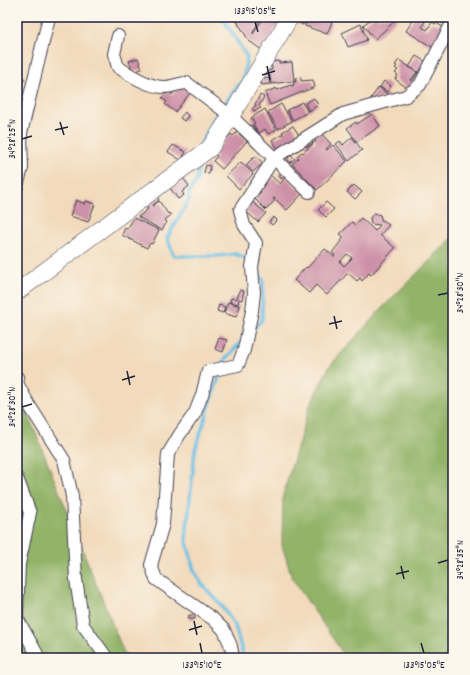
<svg xmlns="http://www.w3.org/2000/svg" width="470" height="675" viewBox="0 0 470 675" font-family="Dekko,sans-serif">
<style>
.forest{fill:#92b367;stroke:#5a6a51}
.lines{fill:none;stroke-linecap:round;stroke-linejoin:round}
.stream{stroke:#67bee4;stroke-width:3.5}
.building{fill:#cd91a7;fill-rule:evenodd}
.street-casing{stroke:#413e4e;stroke-width:14}
.secondary-casing{stroke:#413e4e;stroke-width:18}
.street{stroke:#fff;stroke-width:12}
.secondary{stroke:#fff;stroke-width:17}
.ticks{fill:none;stroke:#22223b;stroke-width:1.5}
.neatline{fill:none;stroke:#22223b;stroke-width:1.5}
.ticks-label{font-size:10px;text-anchor:middle;fill:#22223b}
</style>
<rect width="100%" height="100%" fill="#fbf7ec"/>
<filter id="ink" filterUnits="userSpaceOnUse"><feTurbulence type="fractalNoise" baseFrequency=".025" numOctaves="2"/><feDisplacementMap in="SourceGraphic" scale="8" xChannelSelector="R" yChannelSelector="G"/><feConvolveMatrix kernelMatrix="1 2 1 2 8 2 1 2 1" color-interpolation-filters="sRGB"/></filter>
<filter id="wash" filterUnits="userSpaceOnUse"><feTurbulence type="fractalNoise" baseFrequency=".012" numOctaves="4" result="noise"/><feDisplacementMap in="SourceGraphic" scale="16" xChannelSelector="R" yChannelSelector="G"/><feGaussianBlur stdDeviation="0.9" result="paint"/><feColorMatrix in="noise" values="0 0 0 0 0 0 0 0 0 0 0 0 0 0 0 0 0 1.4 0 .05"/><feComposite in="paint" operator="in"/></filter>
<g filter="url(#wash)">
<rect width="100%" height="100%" fill="#f2dabb"/>
<path class="forest" d="M453,237v421h-107l-54,-80 -10,-33 1,-50 27,-90 19,-38 55,-61z
M17,390l11,24 98,244h-109z"/>
<g class="lines">
<path class="stream" d="M199,149l13,-28 31,-42 4,-22 -25,-40
M198,163l-1,17 -8,12v8l-22,38 7,18h43l18,-2 16,6
M252,330l10,-10 1,-40 -7,-11
M223,365l1,-4 17,-19
M221,371l-26,79 -9,88 8,33 7,12 21,23 13,20 9,32"/>
</g>
<g id="blocks">
<path class="building" d="M232,17h26l1,2 -1,4 -4,7 -1,4 11,-17h19l-21,33 -13,-9 -9,-15 -2,-1 1,-2 -2,-1z
M299,17h5l3,2 -4,6 -6,-3z
M308,17h10l14,5 -5,12 -22,-8z
M374,17h3l1,2 2,-2h16l1,2 -22,20 -12,-14z
M415,17h3l7,4 -3,6 5,3 5,-8 3,2 1,-1 7,4 -1,2 3,2 -11,17 -28,-17z
M436,17h11l-2,4z
M361,24l6,16 -19,7 -6,-14z
M453,32v15l-6,-5z
M416,56l12,7 -6,11 -13,-7z
M138,58l4,11 -9,3 -4,-11z
M399,60l18,12 -6,8 1,1 6,-9 4,3 -12,15 -15,-11 3,-4 -3,-2 3,-3 -3,-2 2,-2 -2,-1z
M279,61v2l13,-1 2,19 -23,3 -1,-9 -2,1v-5l4,-1 -1,-8z
M19,74l6,5 -3,3 -5,-5z
M301,77v4l12,-1 2,7 -45,18 -5,-12 11,-5 1,2 14,-5v1l3,-1 -1,-3h3l-1,-4z
M269,78l1,6 -8,1 -1,-5z
M384,81l7,5 -4,6 -7,-5z
M180,85l12,4 -2,4 -15,19 -10,-8 2,-2 -5,-4 6,-7 4,4z
M379,87l10,9 -20,5z
M260,95l4,2 -5,9 2,2 -7,3 -2,-2 4,-4 -1,-1z
M314,98l4,7 -9,6 -4,-8z
M302,102l6,10 -15,8 -6,-10z
M281,104l11,17 -14,8 -10,-17z
M265,109l11,21 -8,4 -3,-5 -6,4 -6,-9 2,-1 -4,-5z
M185,112l3,4 -4,5 -4,-3z
M372,114l8,12 -23,16 -10,-14 9,-6 1,2z
M252,125l9,11 -3,2 -9,-10z
M293,126l6,9 -21,14 -6,-9 4,-3v1l7,-4 -1,-2z
M237,132l10,9 -25,28 -9,-8 4,-5 -3,-3 17,-19 2,2z
M320,132l11,12 -5,5 1,1 6,-5 14,16 -30,29 -25,-26 7,-6 -2,-2 5,-4 1,1 13,-12 -2,-3z
M352,137l10,13 -13,11 -13,-17 4,-3 3,4z
M310,138l3,5 -6,4 -3,-5z
M173,145l13,7 -5,8 -13,-8z
M291,155l4,4 -5,4 -3,-4z
M255,156l8,7 -10,9 -7,-7z
M241,162l12,12 -14,15 -13,-13z
M206,165l4,1 -1,8 -5,-1z
M281,172l4,3 -3,4 -4,-4z
M268,173l12,11 6,-7 17,16 -16,17 -13,-12 -1,1 2,1 -9,10 -11,-11 6,-7 -6,-6z
M181,175l8,11 -7,6 2,3 -6,4 -10,-14z
M354,185l8,7 -7,7 -8,-7z
M156,195l3,5 -7,6 7,-5 9,13 1,-1 2,2 -6,5 2,2 -5,8 -24,-13 10,-8 -4,-6z
M76,200l9,4 1,-3 9,3 -7,18 -18,-6z
M250,200l16,13 -8,9 -15,-13z
M326,202l8,7 -8,8 -8,-7z
M374,213l6,2 2,6 1,-1 6,5 -9,10 15,13 -24,27 -2,-2 -7,8 -2,-3 -3,3 -9,-8 -21,22 -11,-10 -7,8 -15,-13 12,-13 1,1 18,-19 9,8 1,-2 -3,-2 12,-16 -4,-3 12,-12 3,3 6,-7 14,13 5,-6 -9,-1 -1,-6zM347,254l5,4 -8,8 -4,-4z
M274,217l3,3 -5,5 -3,-3z
M134,218l25,12 -7,14 -2,-1 -3,5 -25,-13 3,-7 2,1z
M240,290l4,1 -2,9 -3,-1 -1,5 -8,-2 1,-4 6,1z
M228,302l12,4 -4,11 -12,-4z
M219,305l6,2 -2,6 -6,-2z
M219,338l8,2 -4,12 -8,-3z
M189,615h6v4h-7z"/>
</g>
</g>
<g filter="url(#ink)">
<use href="#blocks" fill-opacity="0" stroke="#413e4e" stroke-width="1"/>
<g class="lines">
<defs>
<path id="street" d="M118,36l-4,18 4,13c12,8 29,19 44,20 8,1 17,-4 25,-4l44,33 78,76
M17,186l5,-18 -1,-35 28,-116
M17,377l1,8 11,20 35,55 8,36 4,83 7,46 24,33
M17,478l13,35 -11,51 -2,54 21,38v2
M233,658l-2,-12 -7,-16 -11,-11 -57,-40 -5,-14 12,-41 5,-70 12,-20 15,-21 7,-18 6,-24 30,-6 6,-15 8,-39 2,-18 -2,-26 4,-24 -12,-18 -4,-15 34,-52 69,-44 63,-18 14,-11 33,-64"/>
<path id="secondary" d="M17,292l193,-144 21,-32 59,-99"/>
</defs>
<use href="#street" class="street-casing"/>
<use href="#secondary" class="secondary-casing"/>
<use href="#street" class="street"/>
<use href="#secondary" class="secondary"/>
</g>
</g>
<path class="ticks" d="M255,22l3,10M267,66l3,14M262,75l13,-4M60,122l4,13M55,130l13,-3M22,139l10,-3M438,295l10,-2M334,316l3,13M329,324l13,-3M127,371l3,14M122,380l13,-4M22,407l10,-3M438,563l10,-3M401,566l3,13M396,574l13,-3M194,621l3,14M189,630l13,-4M200,643l2,10M421,643l3,10"/>
<rect width="470" height="675" fill="none" stroke="#fbf7ec" stroke-width="44"/>
<rect x="22" y="22" width="426" height="631" class="neatline"/>
<g class="ticks-label">
<text x="255" y="14">133°15'05"E</text>
<text transform="translate(11 139) rotate(-90)" y="4">34°28'25"N</text>
<text transform="translate(459 293) rotate(-90)" y="4">34°28'30"N</text>
<text transform="translate(11 407) rotate(-90)" y="4">34°28'30"N</text>
<text transform="translate(459 560) rotate(-90)" y="4">34°28'35"N</text>
<text x="202" y="668">133°15'10"E</text>
<text x="424" y="668">133°15'05"E</text>
</g>
</svg>
